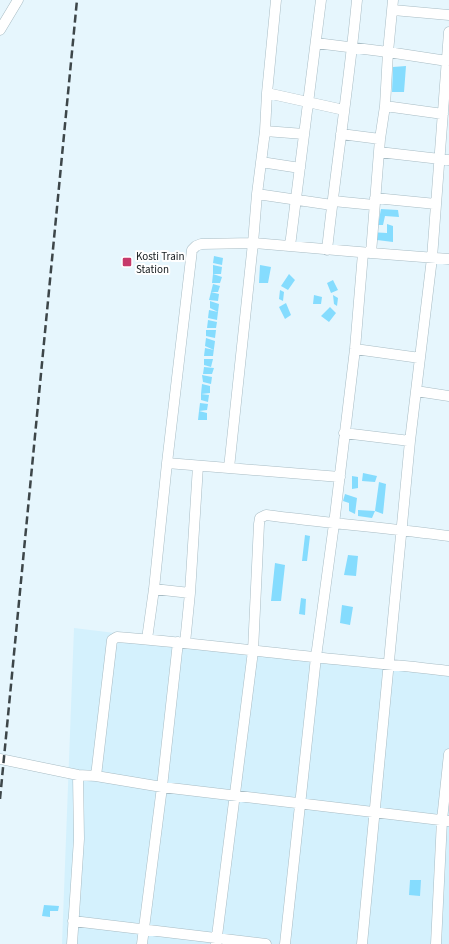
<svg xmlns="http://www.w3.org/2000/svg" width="449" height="944" viewBox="0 0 449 944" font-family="'Source Sans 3',sans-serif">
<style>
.built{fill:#d4f1fd}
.building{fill:#85dcfe}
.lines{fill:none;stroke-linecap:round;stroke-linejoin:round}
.minor-casing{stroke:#a8bcc4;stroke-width:11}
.minor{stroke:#fff;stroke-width:10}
.rail{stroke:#3d4649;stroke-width:2.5;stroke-dasharray:8 4;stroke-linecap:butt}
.poi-dot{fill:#c63a6b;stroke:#fff;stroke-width:1.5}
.labels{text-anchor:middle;stroke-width:4;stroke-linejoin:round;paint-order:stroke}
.poi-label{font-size:11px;fill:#11181b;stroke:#fff;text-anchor:start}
</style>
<rect width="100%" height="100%" fill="#e6f6fd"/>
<path class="built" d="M74,628l375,46v270h-387z"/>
<path class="building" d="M406,66l-2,26h-12l1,-25z
M381,209l17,1 1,7 -14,-1 -2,9h-5z
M387,224l6,2v16l-24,-3v-7l18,1z
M214,256l9,2 -1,7 -9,-2z
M213,265l9,2 -1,7h-8z
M260,265l11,2 -3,16h-9z
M213,274l9,3 -2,6h-8z
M289,274l6,6 -7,10 -7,-4z
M333,280l5,10 -7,3 -4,-10z
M213,284l7,2 -2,6h-7l8,2 -1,7 -9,-1z
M280,290l4,2 -1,9 -4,-2z
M314,295l8,2 -1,7h-8z
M333,295l5,3 -1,8 -3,-2z
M210,301l9,3 -2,16 -9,-2 1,-8 9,2 -8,-4z
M286,303l5,12 -6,4 -6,-12z
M330,307l6,6 -7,9 -8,-6z
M208,320l9,2 -1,6h-9z
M206,330h10l-1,8 -9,-2z
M206,338l9,3 -2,15h-9l1,-8 9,2 -9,-4z
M204,359h9l-2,8 -7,-2z
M204,367l10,1 -2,6h-9z
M202,375l10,2 -1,7 -8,-2z
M202,384l8,2v7l-9,1z
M201,394l8,1 -1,7 -7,-2z
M200,403l8,1 -1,6 -8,1z
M199,411l8,2v7h-9z
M363,473l14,3 -2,6 -13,-1z
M352,476l6,1v11l-6,1z
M379,482l7,2 -3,30 -8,-3z
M345,494l12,4 -2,16 -6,-3v-8l-6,-2z
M358,510l17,1 -3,7 -14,-2z
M305,535l5,1 -3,25h-5z
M348,555l10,1 -2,20 -12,-1z
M275,563l10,2 -4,36h-10z
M301,598l5,1 -1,16 -6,-1z
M342,605l11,2 -3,18 -10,-2z
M410,880h11l-1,16 -11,-1z
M44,905l15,1 -1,5h-8v6l-8,-1z"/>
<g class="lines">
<defs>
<path id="minor" d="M393,10l56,5
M0,30l18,-30
M316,43l72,9 59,9
M267,93l77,17
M385,106l58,8
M265,131l39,3
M341,134l39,5
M379,152l70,8
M261,162l39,6
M257,194l75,11
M375,198l61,6
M333,201l41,4
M290,246l31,-246
M327,250c9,-84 22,-166 30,-250
M371,253l9,-114 5,-33 3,-54 5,-52
M355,349l65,9
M416,391l33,5
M344,433l66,8
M167,463l173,14
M229,468l24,-225 4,-49 8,-63 2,-38 9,-93
M154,589l36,4
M147,639l7,-50 13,-126 25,-213 4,-4 5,-2 52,-1 118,10 78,6
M185,643l5,-50 8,-127
M0,759l78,16 18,1 66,11 287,34
M96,776l16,-136 5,-3c65,5 131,13 196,20 45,5 91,8 136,14
M73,921l193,23
M72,944l7,-105 -1,-64
M142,944l20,-157 16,-145
M216,944l37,-293 6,-127 1,-6 6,-3c61,8 122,13 183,21
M285,944l31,-287 18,-133 21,-175 8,-96
M362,944l48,-503 22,-183 17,-226
M436,944l6,-124 7,-66"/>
</defs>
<use href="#minor" class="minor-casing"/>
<use href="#minor" class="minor"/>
<path class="rail" d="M0,799l77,-799"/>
</g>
<rect class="poi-dot" x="122" y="257" width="10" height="10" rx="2"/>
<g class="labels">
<g class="poi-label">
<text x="136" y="260">Kosti Train<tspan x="136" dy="13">Station</tspan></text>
</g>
</g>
</svg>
